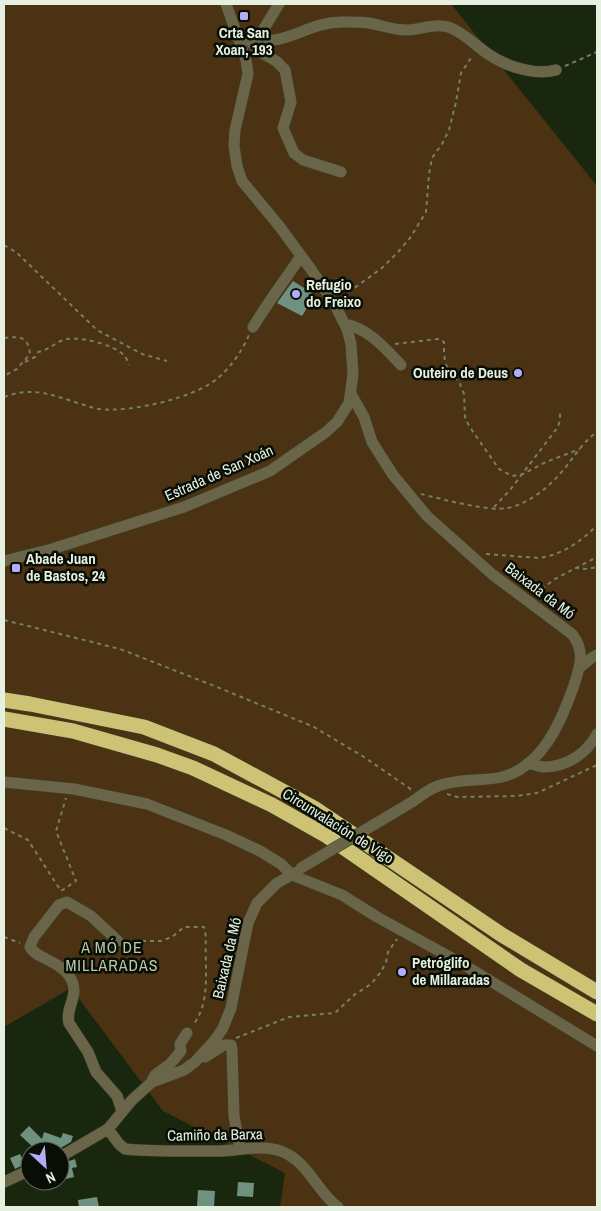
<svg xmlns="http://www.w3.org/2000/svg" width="601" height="1211" viewBox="0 0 601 1211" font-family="'Archivo Narrow',sans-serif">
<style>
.green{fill:#4b3213}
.building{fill:#6f9180}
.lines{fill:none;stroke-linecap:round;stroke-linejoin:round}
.minor-casing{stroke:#37432c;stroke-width:12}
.highway-casing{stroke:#37432c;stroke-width:16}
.path{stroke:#737f6a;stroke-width:2;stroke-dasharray:4 4;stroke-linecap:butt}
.minor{stroke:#6a6548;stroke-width:11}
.highway{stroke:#cec375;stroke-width:15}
.minor-bridge-casing{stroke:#37432c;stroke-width:12;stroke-linecap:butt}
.minor-bridge{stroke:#6a6548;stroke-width:11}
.poi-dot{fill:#b3adf9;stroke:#080e05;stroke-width:2}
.labels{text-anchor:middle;stroke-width:5;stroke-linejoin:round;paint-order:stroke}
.poi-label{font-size:15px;font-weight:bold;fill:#e6f0e0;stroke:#080e05;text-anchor:start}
.street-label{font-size:15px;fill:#e6f0e0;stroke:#080e05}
.neighbourhood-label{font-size:16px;letter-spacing:1px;fill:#b9caac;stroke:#080e05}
</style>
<rect width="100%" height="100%" fill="#1a270f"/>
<path class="green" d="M4,4h447l146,182v1021h-317l5,-34 -122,-62 -92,-123 -67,39z"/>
<path class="building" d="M293,281l22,14 -13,21 -25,-13z
M29,1126l13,13 2,-7 17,6 2,-5 10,3 -2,6 -14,8 -17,-6 1,-1 -6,6 -15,-14z
M20,1154l5,10 -10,5 -5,-11z
M75,1159l2,8 -5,1 2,9 -12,3 -2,-2v-14z
M238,1182l16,1 -1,14 -16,-1z
M198,1190l17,1 -1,16h-17z
M97,1197l2,10h-20l-1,-7z"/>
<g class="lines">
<defs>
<path id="minor" d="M236,33c46,22 65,-11 106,-11 9,0 18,0 27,1 12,2 24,7 37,7 15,0 31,-8 45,-2 14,6 24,17 37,26 17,12 48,22 68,16
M249,39l9,12 18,10 9,9 6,32 -8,26 11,25 9,7 38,12
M257,40l22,-36
M345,324c24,5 40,24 56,41
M253,327c15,-25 32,-47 48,-71
M351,394l13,23 8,25 21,33 34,41 66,59 79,59c14,18 8,33 1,54 -12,34 -31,79 -71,89 -17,4 -36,2 -53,6 -15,2 -26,11 -37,19
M4,561l48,-12 132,-42 86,-36 56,-39 11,-10 12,-19 4,-29 -2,-30 -4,-15 -13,-26 -24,-35 -30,-41 -38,-46 -5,-15 -3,-20 1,-16 13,-56 -2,-14 -20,-56
M579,668c6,-4 12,-11 18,-13
M528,763c5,1 11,4 16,4 23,0 43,-14 53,-33
M4,782l70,7 73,15 79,31 34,16 21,13 11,11 50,20 35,22 84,46 136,83
M118,941l-27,-25 -24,-14 -8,3 -25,32 -4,10c6,12 33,14 42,34 7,15 -7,27 -3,42l19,29 8,20 21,24 5,15
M205,1057l19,-12h7l1,4 2,67 6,33
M152,1081l3,-6 15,-11 11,-13 -1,-7 7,-11
M108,1129l11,15 6,5c30,3 62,2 92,2 24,0 50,-9 72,4 21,12 31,40 49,52
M60,1157l48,-28 24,-29 20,-18 32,-12 11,-8 20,-22 8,-12 8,-20 17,-85 9,-20 20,-20 20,-11
M4,1182l26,-12"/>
<path id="highway" d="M4,700l26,4 114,23 70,27 100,54 188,127 95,57
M4,719l69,12 84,24 36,13 79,37 55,31 194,134 76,44"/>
</defs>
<use href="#minor" class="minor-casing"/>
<use href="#highway" class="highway-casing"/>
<path class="path" d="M565,66l32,-14
M4,245l12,7 81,78 45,24 25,7
M342,297l40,-29 16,-16 12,-14 16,-26 3,-38 3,-16 10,-14 7,-14 7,-28 5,-29 12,-18
M4,338c16,-2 24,-2 26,16l-13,15 -13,7
M395,344l43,-5 6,3v13l2,10 14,19 4,10 1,23 4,9 30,43 13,7 11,-2 23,-12 34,-13
M25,362l10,-5 3,-5c12,-2 20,-12 29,-13 15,-2 45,5 57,16 2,2 4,7 5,10
M4,397c29,-11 48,-2 77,7 6,2 12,4 18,5 30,4 96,-11 119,-31 13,-11 24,-27 31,-43
M421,494c20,5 69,18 87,14 21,-5 37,-18 51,-33 13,-14 22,-32 38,-43
M494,507l16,-17 48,-63 2,-7v-8
M486,554l53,4c23,-3 43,-17 58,-33
M575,568l12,1 10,-2
M536,595l17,-15 44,-23
M4,620l116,29 97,38 97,40 50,30 48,33
M447,794l10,3 59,-1 21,-3 60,-28
M4,828l24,12 33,51 15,-10 -20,-50 10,-33
M4,937l16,6
M126,941h35l11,-4 12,-10h20l2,10c-2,28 6,64 -13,88
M236,1038l53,-21 46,-4 19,-18 17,-11 10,-12 5,-10 2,-10 9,-13"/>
<use href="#minor" class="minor"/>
<use href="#highway" class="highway"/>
<defs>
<path id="minor-bridge" d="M301,868l111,-66"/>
</defs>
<use href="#minor-bridge" class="minor-bridge-casing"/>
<use href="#minor-bridge" class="minor-bridge"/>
</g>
<g class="poi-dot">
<rect x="239" y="11" width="10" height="10" rx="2.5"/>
<circle cx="296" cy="294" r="5"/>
<circle cx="518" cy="373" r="5"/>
<rect x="11" y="563" width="10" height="10" rx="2.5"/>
<circle cx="402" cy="972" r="5"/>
</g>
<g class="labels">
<g class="poi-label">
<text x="244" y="38" text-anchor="middle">Crta San<tspan x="244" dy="17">Xoan, 193</tspan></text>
<text x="306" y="290">Refugio<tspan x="306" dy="17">do Freixo</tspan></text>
<text x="508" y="378" text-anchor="end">Outeiro de Deus</text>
<text x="26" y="564">Abade Juan<tspan x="26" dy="17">de Bastos, 24</tspan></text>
<text x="412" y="968">Petróglifo<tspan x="412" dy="17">de Millaradas</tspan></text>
</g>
<g class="street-label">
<text transform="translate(219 473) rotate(-24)" y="5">Estrada de San Xoán</text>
<text transform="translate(540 591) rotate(37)" y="5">Baixada da Mó</text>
<text transform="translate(338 826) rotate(32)" y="5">Circunvalación de Vigo</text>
<text transform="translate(227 958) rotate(-77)" y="5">Baixada da Mó</text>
<text transform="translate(215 1135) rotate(-1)" y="5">Camiño da Barxa</text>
</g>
<g class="neighbourhood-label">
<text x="112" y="953">A MÓ DE<tspan x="112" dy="18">MILLARADAS</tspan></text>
</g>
</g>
<rect width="601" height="1211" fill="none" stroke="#e6f0e0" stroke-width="10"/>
<g transform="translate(45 1166) rotate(154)"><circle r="24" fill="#080e05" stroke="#61685d"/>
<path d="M0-4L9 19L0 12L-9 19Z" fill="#b3adf9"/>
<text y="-8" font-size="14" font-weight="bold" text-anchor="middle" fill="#e6f0e0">N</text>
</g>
</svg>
